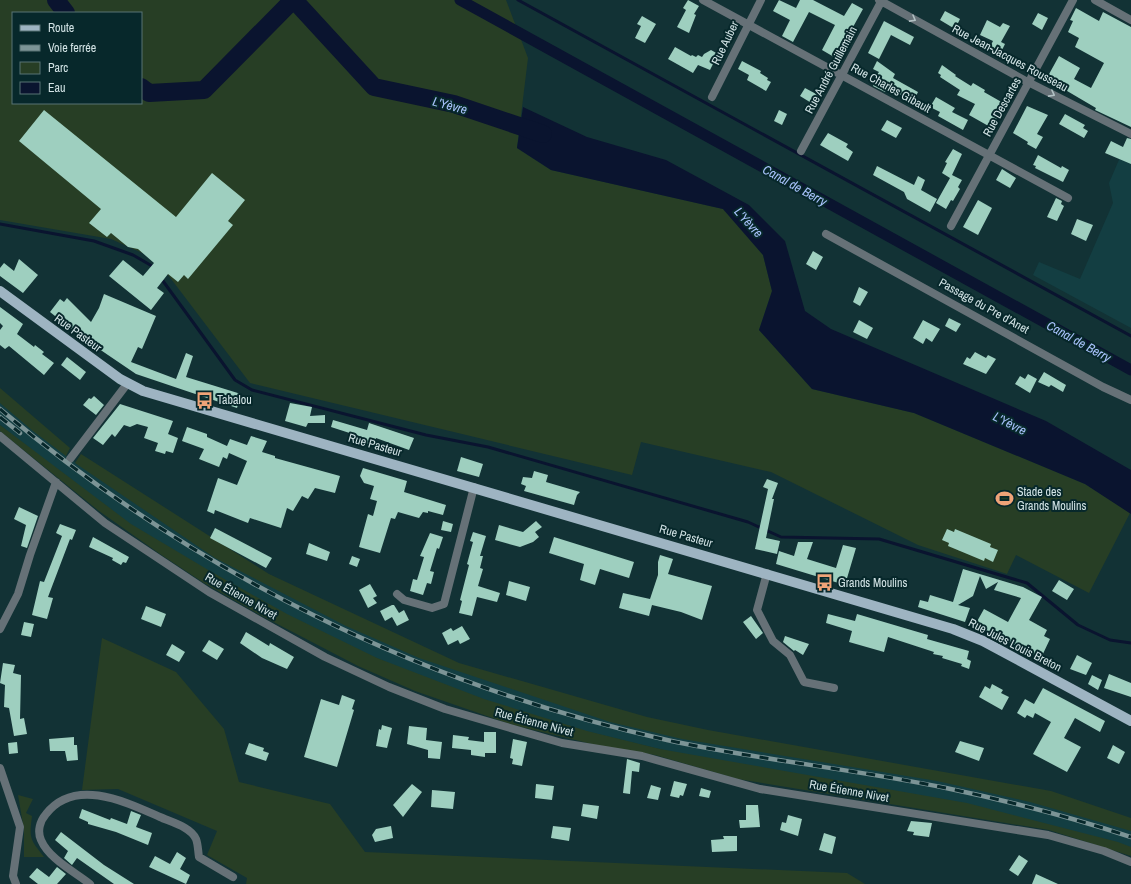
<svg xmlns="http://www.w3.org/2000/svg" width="1131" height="884" viewBox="0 0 1131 884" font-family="'Archivo Narrow',sans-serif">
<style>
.built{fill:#133e42}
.green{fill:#273e25;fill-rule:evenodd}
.water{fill:#0a142f}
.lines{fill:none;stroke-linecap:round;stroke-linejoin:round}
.stream{stroke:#0a142f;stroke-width:3}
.canal{stroke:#0a142f;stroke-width:11}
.river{stroke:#0a142f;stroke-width:18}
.building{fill:#9ecfbf}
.minor{stroke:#667177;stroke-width:8}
.primary{stroke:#9eb4c2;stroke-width:10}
.rail-casing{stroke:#7c9496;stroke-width:4.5}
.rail{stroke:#07282b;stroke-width:3;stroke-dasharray:9;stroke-linecap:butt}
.oneway{stroke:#b2c1c4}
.labels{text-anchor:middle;stroke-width:4;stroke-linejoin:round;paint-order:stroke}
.street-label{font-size:12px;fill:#d2e3e5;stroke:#07282b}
.poi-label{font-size:12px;fill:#d2e3e5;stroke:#07282b;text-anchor:start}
.water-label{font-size:13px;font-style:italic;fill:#a8c2fb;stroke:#07282b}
</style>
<rect width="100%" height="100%" fill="#123235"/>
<path class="built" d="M1128,139l3,2v187l-98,-53 6,-13 41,17 33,-76 -4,-20z
M0,400l70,59 135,84 252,124 195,58 269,45 210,54v28l-76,-25 -317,-59 -236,-57 -204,-86 -172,-101 -59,-44 -67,-55z"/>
<path class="green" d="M0,0h506l22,58 -11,90 34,22 172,39 40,46 9,36 -13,39 53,59 102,24 171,71 45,29 -41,80 -73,-38 -9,19 -89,-29 -147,-73 -130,-30 -9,33 -382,-92 -94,-124 -45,-20 -111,-19zM13,13h128v90h-128z
M0,388l70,60 -4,8 -33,-25 -33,-28z
M0,425l131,99 79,47 77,43 90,44 107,41 103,32 73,18 307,54 151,39 13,5v9l-82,-26 -311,-51 -83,-24 -59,-10 -83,-20 -98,-34 -57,-25 -96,-50 -58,-33 -44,-29 -61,-43 -99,-80z
M81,454l188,120 190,89 188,54 61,13 343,61 80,27v13l-101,-29 -93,-21 -255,-42 -72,-17 -191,-64 -73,-32 -131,-68 -140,-95z
M102,638l74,34 48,57 15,53 91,22 35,48 482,21 18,11h-619l1,-6 -40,-23 10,-24 -99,-42 -36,1z
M18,795l15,4 -7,14 6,3c-3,23 -2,23 12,41h-20v-27z"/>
<path class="water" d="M523,107l64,30 79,23 83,45 36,36 20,70 26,18 215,92 85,49v44l-46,-30 -171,-71 -102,-24 -53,-59 13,-39 -9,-36 -40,-46 -172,-39 -34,-22z"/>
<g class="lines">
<path class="stream" d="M518,0l613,336
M0,224l94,17 39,14 19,11
M163,281l72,99 17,10 174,45 62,12 260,75 33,15 98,2 148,44 51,42 32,15 21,3"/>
<path class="canal" d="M460,0l671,370"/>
<path class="river" d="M56,0l10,13
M294,0l80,87 80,17 89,30
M141,87l8,6 55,-3 89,-90"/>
</g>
<path class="building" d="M688,0l11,6 -5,8 2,1 -7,18 -12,-6 9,-17 -3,-2z
M779,0l17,8 4,-8h13l31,16 8,-13 11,6 -10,18 2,1 -6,10 -3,-1 -12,20 -12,-7 13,-25 -26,-13 -16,30 -11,-6 8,-16 -17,-9z
M1076,8l23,13 4,-9 28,15v100l-36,-17 1,-2 -34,-20 2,-3 -16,-9 11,-20 21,12 -6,11 17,9 13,-25 -29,-16 4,-9 -11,-6 5,-11 -3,-1z
M945,11l15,8 -5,10 -15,-9z
M1038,13l10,5 -6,12 -10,-6z
M642,16l14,8 -11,19 -10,-5 6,-12 -4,-2z
M987,20l13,7 3,-4 7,3 -9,16 4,2 -4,8 -11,-5 3,-6 -13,-6z
M884,21l30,16 -4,8 -19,-10 -12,24 -11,-6z
M675,47l16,9 1,-1 4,2 2,-2 4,2 2,-3 7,-4 7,4 -8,16 -12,-5 -5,8 -25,-14z
M742,61l19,10 -1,2 8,5 -1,2 4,2 -5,9 -19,-11 2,-5 -11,-6z
M877,61l18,13 -2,4 25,14 -5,10 -25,-14 -3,4 -12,-6 3,-5 -3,-1 6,-8 -6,-3z
M942,65l14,10 -1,1 16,10 2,-3 12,7 -1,2 21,12 -13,24 -23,-13 6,-11 -18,-9 3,-5 -20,-13 1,-2 -3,-2z
M805,88l13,7 -5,9 -13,-8z
M936,97l19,11 -3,4 16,8 -5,10 -25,-14 2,-4 -10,-5z
M1027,106l21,9 -11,19 6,3 -7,12 -9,-5 1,-2 -15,-9z
M44,110l132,107 36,-44 33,27 -17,21 5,4 -45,54 -4,-4 -6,7 -10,-8 -11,14 7,5 -13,17 -42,-34 14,-16 20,16 11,-13 -16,-14 -10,-2 -17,-14 -4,4 -18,-14 12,-14 -82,-68z
M779,110l8,4 -5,11 -8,-4z
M1065,114l20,11 -2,3 5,3 -4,7 -25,-14z
M887,120l15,8 -6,10 -15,-8z
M828,133l20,11 -2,3 7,5 -5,9 -28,-16z
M1127,138l4,1v25l-26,-11 6,-12 12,6z
M953,149l9,5 -10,21 10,5 -4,7 2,2 -7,12 -2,-1 -5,9 -10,-6 14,-25 -8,-5 5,-10 -2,-1z
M1038,155l23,13 1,-2 7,4 -6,12 -28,-14 1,-2 -3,-1z
M877,166l37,19 4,-9 7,4 -4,10 16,9 -7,13 -23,-13 -3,-7 -31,-17z
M1002,169l14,9 -6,10 -14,-8z
M1056,198l6,3 -1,3 3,2 -7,15 -10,-4z
M978,200l14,8 -14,27 -15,-8z
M1077,219l16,6 -7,16 -15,-7z
M813,251l10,6 -7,13 -10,-6z
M19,259l19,16 -15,18 -23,-17v-8l4,-5 10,8z
M859,287l9,5 -8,14 -7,-4z
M104,294l52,22 -14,33 -4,-2 -7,15 45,17 10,-26 7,3 -7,21 55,17 -4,14 -101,-34 -56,-38 -30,-24 10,-13 4,3 3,-4 24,24 8,-14z
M0,307l23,17 -6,10 17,13 1,-2 9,7 -2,2 12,9 -10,12 -35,-29 -4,3 -5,-4v-15l3,-4 -3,-3z
M949,318l12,6 -5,8 -11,-6z
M859,320l14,8 -6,11 -14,-7z
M923,320l17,9 -8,13 -6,-4 -3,6 -10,-6z
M975,352l11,6 2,-3 8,4 -10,15 -23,-10 4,-7 3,2z
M67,357l19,15 -6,8 -19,-15z
M1044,372l22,13 -3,7 -12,-7 -2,2 -11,-5z
M1028,374l9,5 -7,14 -15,-9 5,-8 5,3z
M94,396l10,9 -8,10 -13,-10 6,-7 2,1z
M290,403l22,4 -2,9 15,-1v8h-17l-2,4 -21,-6z
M120,404l53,17 -5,13 10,4 -5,15 -7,-2 -1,3 -10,-3 3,-8 -14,-5 4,-11 -11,-3 -7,3 -6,-2 -9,12 -3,-3 -9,11 -10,-7z
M333,420l34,10 2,-7 45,15 -5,12 -33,-12 -2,8 -11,-3 2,-5 -34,-11z
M187,427l20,7v3l20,9 3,-7 17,6 4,-9 16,5 -5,11 13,4v2l65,18 -5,17 -20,-5 -7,11 -6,-3 -9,15 -6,-3 -6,20 -31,-10 -2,5 -33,-13 -1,4 -7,-3 11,-33 19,7 10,-24 -18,-8 -2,6 -4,-2 -4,10 -20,-8 5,-10 -22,-8z
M461,457l22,7 -4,13 -22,-6z
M363,468l44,13 -3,11 42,13 -3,10 -15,-4v2l-5,-1 -4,6 -21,-6 -3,7 -4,-1 -11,35 -21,-6 9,-33 5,2 4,-15 -7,-2 4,-13 -10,-3 -4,-7z
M534,471l14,4 -2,7 34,10 -3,3 -3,10 -50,-14 2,-5 -5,-2 2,-7 9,1z
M767,479l11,4 -6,16h2l-8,39 14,3 -3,13 -22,-5 13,-60 -5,-2z
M19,507l19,9 -11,32 -6,-2 5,-21 -12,-6z
M443,521l10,3 -2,8 -10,-2z
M536,521l6,6 -7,5 4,5 -6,5 -13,5 -25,-7 4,-15 24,7z
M60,524l16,6 -4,10 -2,-1 -22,58 5,1 -6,21 -15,-4 8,-34 4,1 18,-46 -6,-3z
M215,528l57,30 -6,10 -56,-30z
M947,529l7,3 1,-3 36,15 -1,3 8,3 -5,12 -8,-4 -1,3 -36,-15 1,-3 -7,-3z
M473,532l13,4 -6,20h3l-3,12 3,1 -5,17 22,7 -3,9 -20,-5 -5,19 -13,-3 3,-12 -2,-1 9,-35 -2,-1 6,-22 -3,-1z
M430,533l13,4 -4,12 -2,-1 -7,23 4,1 -3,12 -4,-1 -4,12 -13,-4 3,-12 4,1 7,-23 -4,-1z
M93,537l36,20 -3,6 -3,-1 -2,3 -9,-5 1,-2 -24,-11z
M554,537l80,25 -5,16 -29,-9 -5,16 -15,-5 4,-16 -35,-11z
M798,542h15l-6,17 29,9 7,-23 13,3 -11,37 -69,-21 3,-13 15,5z
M309,543l21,9 -3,9 -21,-7z
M660,555l13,4 -5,15 44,12 -10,34 -21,-8 -29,-7 -3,11 -30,-8 4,-15 27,6 8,-24v-13z
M352,556l8,3 -3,8 -8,-3z
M963,569l60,18 19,10 -13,23 18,10 -3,6 6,3 -9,19 -66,-33 9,-16 24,13 13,-24 -27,-8 4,-8 -12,7 -6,-13 -7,20 -15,9 12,3 -5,14 -47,-15 2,-7 8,2 2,-7 23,7z
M1059,580l15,9 -7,11 -15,-9z
M509,581l21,6 -4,14 -20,-6z
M370,584l7,12 -4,2 4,5 -9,5 -9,-18z
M392,605h2l5,8 5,-3 5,10 -12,6 -5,-9 -7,4 -5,-10z
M146,606l20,8 -5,13 -20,-8z
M828,614l27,7 2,-7 71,21 -1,4 42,12 -2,8 4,2 -2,8 -8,-3 1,-2 -20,-6 1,-2 -10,-2 1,-2 -46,-15 -4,15 -35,-10 3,-11 -26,-8z
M751,616l12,17 -7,6 -13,-17z
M24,622l10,2 -3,13 -10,-2z
M462,626l8,13 -10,5 -2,-4 -10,5 -6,-12 9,-5 2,3z
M246,632l23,14 1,-3 24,14 -7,12 -25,-11 -22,-15z
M785,636l24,8 -6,11 -8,-5 -1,1 -11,-9z
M209,640l15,9 -7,11 -15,-9z
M172,644l13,8 -6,10 -13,-7z
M1077,655l15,8 -6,12 -16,-6z
M3,663l12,2 -2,8 8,2 -1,44 4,-1 3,16 -13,2 -5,-28 -5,-1 1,-22 -5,-2z
M1109,674l22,9v14l-27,-9z
M1092,675l10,5 -4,10 -10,-6z
M992,684l11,6 -2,3 8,4 -7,13 -23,-13 6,-11 5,3z
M1043,688l62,33 -5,11 -25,-14 -11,20 17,9 -14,25 -34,-18 18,-32 -16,-9 -2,5 -6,-3 -2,3 -8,-5 8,-14 9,5z
M342,695l13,5 -3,9 2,1 -17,57 -33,-10 17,-58 18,6z
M382,725l10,3 -5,20 -11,-2 3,-17 2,1z
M409,726l18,2 -1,12 16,2 -2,17 -12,-1v-8l-21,-6z
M484,732h12v21h-11v4l-14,-2v-5l-19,-2 1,-13 16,2 -1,3 16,2z
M74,737v8h3l1,15 -11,1 -2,-10h-15l-1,-12z
M513,739l14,3 -5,24 -10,-2 1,-5 -3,-1z
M960,741l24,7 -5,13 -24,-9z
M17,742l1,11 -9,1 -1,-11z
M249,743l15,5 -1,3 6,2 -3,8 -21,-7z
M1113,745l12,7 -6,12 -12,-6z
M627,759l13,4 -1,9 -7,-1 -2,23 -7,-1z
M674,781l13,3 -4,12 -3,-1 -1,3 -9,-2z
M412,784l10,8 -19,25 -10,-12z
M536,784l18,2 -2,14 -17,-2z
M651,785l10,3 -3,12 -11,-2z
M701,788l10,3 -2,7 -10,-2z
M432,790l23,2 -2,17 -22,-2z
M583,804l16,2 -2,13 -16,-3z
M746,805h12l2,22 -20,1 -1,-8h7z
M82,809l28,11 1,-2 16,6 4,-13 10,4 -5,12 16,6 -4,12 -32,-13 -28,-8v-2l-9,-4z
M788,815l14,4 -4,17 -18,-6 2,-8 4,1z
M911,821l21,2 -3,14 -16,-2 1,-3 -7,-1z
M391,826l2,12 -18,4 -3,-7 4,-6z
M553,826l18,2 -2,13 -18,-3z
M61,832l43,33 30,19h-20l-37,-26 -5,7 -8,-7 4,-7 -13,-11z
M824,833l12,4 -4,17 -13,-4z
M723,836h14v15l-25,1 -1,-12 13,-1z
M177,852l9,6 -6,11 10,6 -4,9 -37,-17 6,-11 15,8z
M1019,855l9,6 -10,15 -9,-6z
M57,867l9,7 -9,10h-19l-9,-7 8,-9 12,9z
M1036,874l22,10h-26z"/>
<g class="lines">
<path class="minor" d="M703,0l365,198
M879,0l145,80 107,54
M1095,0l36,20
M712,97l49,-97
M801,151l81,-151
M951,226l122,-226
M826,234l277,153 28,13
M0,436l105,87 104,69 116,65 64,30 56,22 117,34 80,13 118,33 288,46 56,16 27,11
M70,459l57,-75
M767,573l-10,37 16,31 17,14 14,27 30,6
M397,594l7,6 28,8 12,-4 30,-117
M0,629l18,-35 12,-39 26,-73
M0,768l20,59 -7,49 3,8
M90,884c-15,-12 -41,-25 -49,-44 -4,-9 -1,-19 5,-26 29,-37 80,-12 114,3 11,5 31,10 36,22 2,5 2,12 3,18l34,20"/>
<path class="primary" d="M0,291l120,88 23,12 810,238 30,12 148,80"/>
<defs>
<path id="rail" d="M0,409c193,163 420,276 667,331 92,20 187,29 279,48 63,13 124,29 185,49
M0,417l20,16"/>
</defs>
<use href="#rail" class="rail-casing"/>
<use href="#rail" class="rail"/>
</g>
<defs><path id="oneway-chevron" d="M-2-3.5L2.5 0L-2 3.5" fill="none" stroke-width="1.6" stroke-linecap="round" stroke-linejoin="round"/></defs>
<g class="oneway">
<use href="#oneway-chevron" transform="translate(913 19) rotate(29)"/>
<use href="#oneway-chevron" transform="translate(1052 94) rotate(28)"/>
</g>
<defs>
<symbol id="bus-bare" viewBox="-9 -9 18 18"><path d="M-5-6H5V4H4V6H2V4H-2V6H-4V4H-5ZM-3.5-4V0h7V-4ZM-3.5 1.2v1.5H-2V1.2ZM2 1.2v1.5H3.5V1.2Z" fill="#efa378" stroke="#07282b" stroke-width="2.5" paint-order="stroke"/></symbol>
<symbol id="stadium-bare" viewBox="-9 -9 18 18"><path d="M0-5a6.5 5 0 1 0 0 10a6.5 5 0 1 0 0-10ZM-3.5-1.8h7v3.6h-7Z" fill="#efa378" stroke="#07282b" stroke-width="2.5" paint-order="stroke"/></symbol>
</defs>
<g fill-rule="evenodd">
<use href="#bus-bare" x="192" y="388" width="25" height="25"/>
<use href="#stadium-bare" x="992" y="486" width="25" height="25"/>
<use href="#bus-bare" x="812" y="570" width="25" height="25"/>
</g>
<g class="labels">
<g class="street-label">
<text transform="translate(725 43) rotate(-64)" y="4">Rue Auber</text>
<text transform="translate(1010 58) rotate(28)" y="4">Rue Jean-Jacques Rousseau</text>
<text transform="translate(831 70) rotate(-62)" y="4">Rue André Guillemain</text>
<text transform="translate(891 88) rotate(29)" y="4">Rue Charles Gibault</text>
<text transform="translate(1002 107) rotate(-61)" y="4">Rue Descartes</text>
<text transform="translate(984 306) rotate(29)" y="4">Passage du Pre d’Anet</text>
<text transform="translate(78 333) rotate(36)" y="4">Rue Pasteur</text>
<text transform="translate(375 445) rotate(16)" y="4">Rue Pasteur</text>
<text transform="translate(686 536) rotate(16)" y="4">Rue Pasteur</text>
<text transform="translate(241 596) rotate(30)" y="4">Rue Étienne Nivet</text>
<text transform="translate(1015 645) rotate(27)" y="4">Rue Jules Louis Breton</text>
<text transform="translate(534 722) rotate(15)" y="4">Rue Étienne Nivet</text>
<text transform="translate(849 791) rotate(10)" y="4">Rue Étienne Nivet</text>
</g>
<g class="poi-label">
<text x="217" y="404">Tabalou</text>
<text x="1017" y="496">Stade des<tspan x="1017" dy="14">Grands Moulins</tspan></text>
<text x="838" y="587">Grands Moulins</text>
</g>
<g class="water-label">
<text transform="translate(450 105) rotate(15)" y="5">L'Yèvre</text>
<text transform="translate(795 185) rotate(29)" y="5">Canal de Berry</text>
<text transform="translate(749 222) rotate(48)" y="5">L'Yèvre</text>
<text transform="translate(1079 341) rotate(29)" y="5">Canal de Berry</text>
<text transform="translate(1010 423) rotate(27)" y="5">L'Yèvre</text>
</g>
</g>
<rect x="12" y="12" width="130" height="92" fill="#07282b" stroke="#587375"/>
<rect x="20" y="25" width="20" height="6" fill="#9eb4c2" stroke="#587375"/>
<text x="48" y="32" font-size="12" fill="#d2e3e5">Route</text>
<rect x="20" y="45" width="20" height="6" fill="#7c9496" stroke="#587375"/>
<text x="48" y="52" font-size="12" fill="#d2e3e5">Voie ferrée</text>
<rect x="20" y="62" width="20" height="12" fill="#273e25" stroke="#587375"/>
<text x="48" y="72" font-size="12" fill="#d2e3e5">Parc</text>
<rect x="20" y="82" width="20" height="12" fill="#0a142f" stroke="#587375"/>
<text x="48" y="92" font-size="12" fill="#d2e3e5">Eau</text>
</svg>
